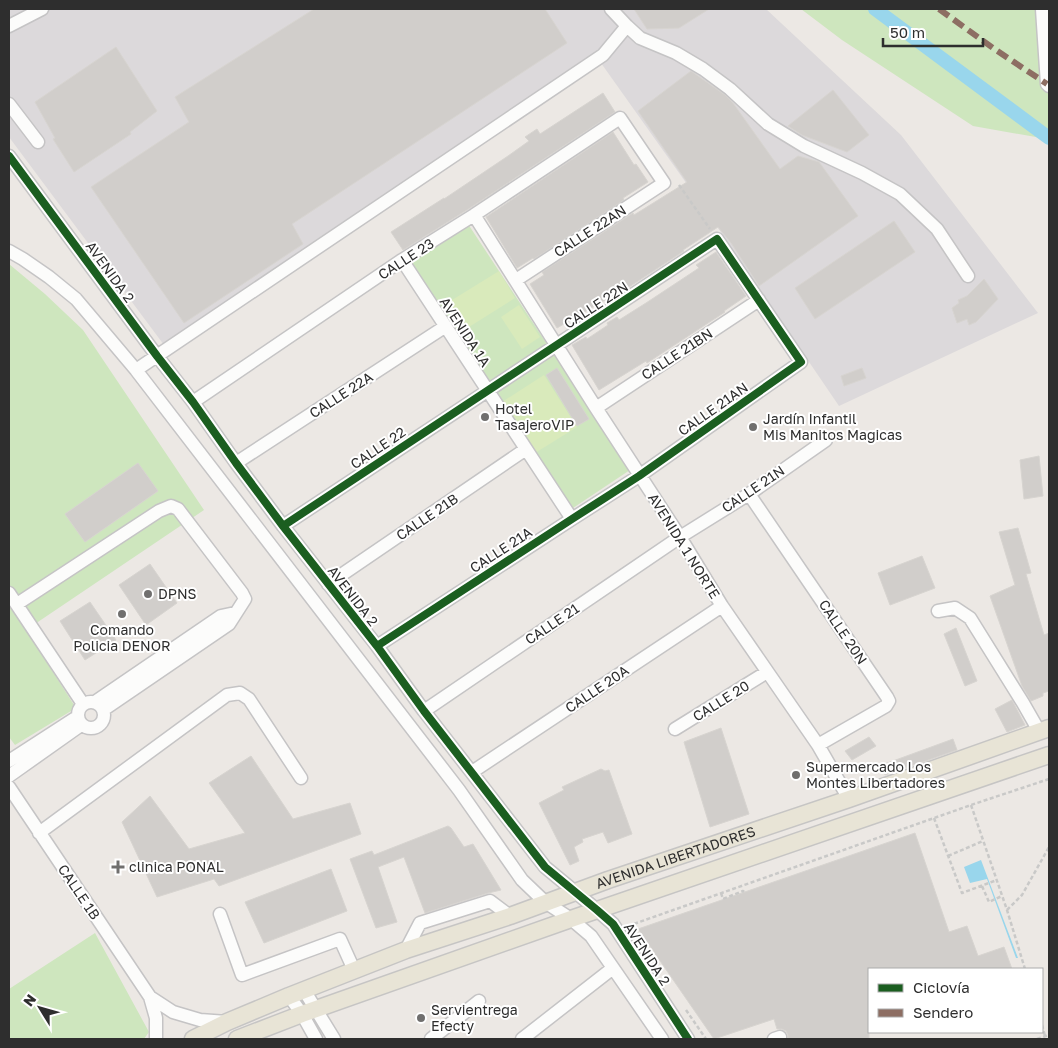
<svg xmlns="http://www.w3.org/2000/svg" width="1058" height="1048" viewBox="0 0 1058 1048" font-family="'Golos Text',sans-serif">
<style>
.industrial{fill:#dcd9db}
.green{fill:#cee6be}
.pitch{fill:#d9eabb}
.water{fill:#99d6ec}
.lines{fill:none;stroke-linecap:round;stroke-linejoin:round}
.canal{stroke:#99d6ec;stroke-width:14}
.building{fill:#d1cecb;stroke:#d7d4d0}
.minor-casing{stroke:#c5c4c5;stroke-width:15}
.major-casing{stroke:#c6c5c4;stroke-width:19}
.path{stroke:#c9c9c8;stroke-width:2.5;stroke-dasharray:4 2.5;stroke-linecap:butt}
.minor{stroke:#fcfcfb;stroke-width:12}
.major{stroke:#e8e4d6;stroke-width:16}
.quiet{stroke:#8d6e63;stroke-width:6;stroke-dasharray:12 6;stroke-linecap:butt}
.cycleway-casing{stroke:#fff;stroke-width:11}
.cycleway{stroke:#1b5e20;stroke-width:8}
.poi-dot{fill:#706f6e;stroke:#fff;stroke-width:2}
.labels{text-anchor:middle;stroke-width:4;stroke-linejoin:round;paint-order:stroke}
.street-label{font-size:14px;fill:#2e2e2e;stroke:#fff}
.poi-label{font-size:14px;fill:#2e2e2e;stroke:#fff;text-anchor:start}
</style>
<rect width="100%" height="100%" fill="#ece8e4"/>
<path class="industrial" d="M9,9h757l135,126 137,178 -199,93 -123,-181 -115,-162 -437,282 -155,-208z"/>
<path class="green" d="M801,9h248v133l-2,-3 -74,-13 -131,-86z
M468,224l162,246 -57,38 -3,-3 -2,1 -66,-104 -91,-140z
M9,264l36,30 38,36 121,180 -178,120 50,78 -61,37 -6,-8z
M95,933l54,99 -5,7h-135v-50z"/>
<path class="pitch" d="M499,271l16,27 -54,34 -17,-27z
M519,305l21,32 -18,12 -21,-32z
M544,375l33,52 -42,26 -33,-51z"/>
<path class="water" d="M981,860l37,98h-2l-29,-79 -17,4 -6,-16z"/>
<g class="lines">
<path class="canal" d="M875,9l174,129"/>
</g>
<path class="building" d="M314,9h231l22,34 -275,181 11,20 -119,79 -93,-136 98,-65 -14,-25z
M634,9h75l-30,19 -32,1z
M116,47l41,64 -27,21 1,2 -57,38 -21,-33 2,-1 -20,-36z
M691,71l34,24 8,8 47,66 18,-13 21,6 39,54 -99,70 -28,-43 -13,-16 -35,23 1,1 -58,38 -20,12 -1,-1 -48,28 -27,-44 14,-9 -2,-3 91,-59 1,2 53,-33 -49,-71z
M833,90l36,45 -22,17 -45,-17 -14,-9z
M603,93l12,19 -145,96 -67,42 -12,-18 53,-34v1l64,-43 21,-15 -4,-4 12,-8 3,5z
M613,132l21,33 2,-1 12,18 -25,16 1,2 -90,59 -1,-1 -16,10 -31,-51z
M894,221l21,31 -100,67 -20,-31z
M716,252l30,44 -22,15 1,1 -78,51 -1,-2 -47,29 -27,-45 14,-8 1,2 21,-14 -1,-2 10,-6 2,3 27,-17 53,-35 -3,-3z
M984,279l14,20 -22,23 -7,3 -2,-6 -10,4 -5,-15 7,-5 -1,-3 9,-4z
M557,368l32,51 -12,7 -31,-51z
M862,368l4,10 -22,8 -3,-10z
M1039,456l4,40 -19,3 -4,-39z
M138,463l20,28 -73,51 -20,-28z
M1018,528l13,45 -5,1 18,61 5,-2v58l-6,2v3l-12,5 -9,-15 -32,-90 25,-11 -16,-53z
M922,556l13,32 -45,17 -12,-32z
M150,564l27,39 -31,22 -27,-40z
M90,602l26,38 -31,20 -25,-39z
M956,628l21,53 -12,5 -21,-52z
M1012,700l13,25 -18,7 -12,-23z
M721,728l28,86 -39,13 -26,-85z
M869,737l7,9 -24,14 -7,-9z
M953,739l4,11 -72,25 -3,-10z
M251,756l42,63 57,-16 11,31 -142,52 -5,-7 -57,18 -35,-75 28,-26 39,53 56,-16 -36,-50z
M601,769l4,2 4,-1 23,64 -24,9 -5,-11 -21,7 1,3 -9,5 5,14 -9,4 -31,-62 25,-13 -2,-3z
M448,826l3,2 13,19 9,-3 28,46 -13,3 -63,20 -21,-56 -26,10 19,55 -21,6 -26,-69 22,-8 2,4z
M915,833l34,99 18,-6 11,30 26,-9 8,22h-143v70h-81v-4l-2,-4 -4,-2h-5l-3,-10 -60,20 -76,-110z
M331,869l16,42 -83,32 -19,-41z"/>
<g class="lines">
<defs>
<path id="minor" d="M1042,9l5,75 2,2
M9,26l33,-17
M627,26l13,12 36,15 27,16 27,20 38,35 36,22 58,27 38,21 37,35 31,47
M9,104l29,38
M9,156l148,200 36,46 43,61 47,63 94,120 47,65 121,156 52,43 16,14 75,115
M474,215l122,193 84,129 42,69 96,139 31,54
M9,251l14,8 26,18 27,22 60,71 323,420 63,90 23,22 26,17 20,17 71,103
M402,260l170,259
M136,370l467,-315 24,-29 -16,-17
M193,402l209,-142 72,-45 146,-97 44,65 -148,97
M596,408l163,-108
M236,463l210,-137
M749,494l138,203 2,4 -3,5 -68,39
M283,526l434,-287 84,123 -162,114 -67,43 -195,127
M328,584l198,-135
M9,593l74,111
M17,604l142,-93 12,-5 7,3 64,84 3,6 -16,25 -126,86
M938,611l17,-3 15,10 53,85 16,28
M78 715a13 13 0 1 1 26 0a13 13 0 1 1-26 0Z
M95,702l126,-86 14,-3
M424,711l256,-174 69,-43 77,-54
M675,729l92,-57
M9,761l68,-44
M472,772l250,-166
M9,776l72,-51
M9,787l141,210 6,21v21
M39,833l188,-138 13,-2 9,6 52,79
M220,914l22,61 98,-36 14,31
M406,950l14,-27 70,-22 20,15
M304,990l30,49
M289,996l13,18 14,25
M150,997l23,15 27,8 27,2
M431,1039l48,-38
M522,1039l91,-71
M774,1039l6,-2"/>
<g id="major">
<path id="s1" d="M193,1039l34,-17 62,-26 117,-46 104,-34 98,-36 241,-81 200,-71"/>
<path d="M237,1039l65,-25 269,-95 478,-164"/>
</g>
</defs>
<use href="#minor" class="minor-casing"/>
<use href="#major" class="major-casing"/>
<path class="path" d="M679,185l31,44
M971,805l36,105 18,59
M934,818l28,75 35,-13
M948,856l35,-15
M982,886l7,16 13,-6
M721,893l2,6 20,-8 1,1
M1007,910l15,-15 27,-48
M628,926l343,-121 78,-26
M686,1010l20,29
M1042,1025l3,11
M1037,1039l12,-4"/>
<use href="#minor" class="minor"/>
<use href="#major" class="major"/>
<path class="quiet" d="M939,9l54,39 54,36"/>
<defs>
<path id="cycleway" d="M9,156l148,200 36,46 43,61 47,63 94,120 47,65 121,156 52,43 16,14 75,115
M283,526l434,-287 84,123 -162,114 -67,43 -195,127"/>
</defs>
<use href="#cycleway" class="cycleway-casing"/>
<use href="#cycleway" class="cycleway"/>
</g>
<g class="poi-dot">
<circle cx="485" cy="417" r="5"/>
<circle cx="753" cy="427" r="5"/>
<circle cx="148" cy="594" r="5"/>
<circle cx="122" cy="614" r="5"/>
<circle cx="796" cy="775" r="5"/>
<path d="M115.5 859.5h5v5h5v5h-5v5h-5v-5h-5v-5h5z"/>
<circle cx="421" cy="1018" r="5"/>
</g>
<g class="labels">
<g class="street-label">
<text transform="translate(590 231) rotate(-33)" y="5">CALLE 22AN</text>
<text transform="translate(406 259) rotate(-33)" y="5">CALLE 23</text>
<text transform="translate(110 272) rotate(54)" y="5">AVENIDA 2</text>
<text transform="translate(596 305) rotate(-33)" y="5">CALLE 22N</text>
<text transform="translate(465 332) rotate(57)" y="5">AVENIDA 1A</text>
<text transform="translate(677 354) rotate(-33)" y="5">CALLE 21BN</text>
<text transform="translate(341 395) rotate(-33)" y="5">CALLE 22A</text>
<text transform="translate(713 409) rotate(-35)" y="5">CALLE 21AN</text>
<text transform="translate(378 448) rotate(-34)" y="5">CALLE 22</text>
<text transform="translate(753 489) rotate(-34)" y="5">CALLE 21N</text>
<text transform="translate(427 517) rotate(-34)" y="5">CALLE 21B</text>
<text transform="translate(684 546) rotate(58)" y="5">AVENIDA 1 NORTE</text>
<text transform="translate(501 550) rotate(-33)" y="5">CALLE 21A</text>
<text transform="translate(353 596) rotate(52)" y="5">AVENIDA 2</text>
<text transform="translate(552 624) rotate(-34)" y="5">CALLE 21</text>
<text transform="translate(843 632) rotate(56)" y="5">CALLE 20N</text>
<text transform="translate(597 689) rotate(-34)" y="5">CALLE 20A</text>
<text transform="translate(721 701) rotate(-32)" y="5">CALLE 20</text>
<text dy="5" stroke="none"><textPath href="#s1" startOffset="516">AVENIDA LIBERTADORES</textPath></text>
<text transform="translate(79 892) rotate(56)" y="5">CALLE 1B</text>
<text transform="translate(647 954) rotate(57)" y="5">AVENIDA 2</text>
</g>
<g class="poi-label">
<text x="495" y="414">Hotel<tspan x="495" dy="16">TasajeroVIP</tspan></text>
<text x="763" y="424">Jardín Infantil<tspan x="763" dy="16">Mis Manitos Magicas</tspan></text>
<text x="158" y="599">DPNS</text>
<text x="122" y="635" text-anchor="middle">Comando<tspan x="122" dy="16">Policia DENOR</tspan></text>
<text x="806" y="772">Supermercado Los<tspan x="806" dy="16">Montes Libertadores</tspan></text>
<text x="129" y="872">clinica PONAL</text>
<text x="431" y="1015">Servientrega<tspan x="431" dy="16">Efecty</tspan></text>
</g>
</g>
<rect width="1058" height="1048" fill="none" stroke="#2e2e2e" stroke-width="20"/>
<rect x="868" y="968" width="175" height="65" fill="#ffffff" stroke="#ababab"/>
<rect x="878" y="984" width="25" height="8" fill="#1b5e20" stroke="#ababab"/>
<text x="913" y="993" font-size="15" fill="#2e2e2e">Ciclovía</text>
<rect x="878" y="1009" width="25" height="8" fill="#8d6e63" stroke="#ababab"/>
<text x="913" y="1018" font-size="15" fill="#2e2e2e">Sendero</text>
<g transform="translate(40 1008) rotate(307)" stroke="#ffffff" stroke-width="4" paint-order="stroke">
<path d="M0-4L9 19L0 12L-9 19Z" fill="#2e2e2e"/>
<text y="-8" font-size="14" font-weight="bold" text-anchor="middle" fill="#2e2e2e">N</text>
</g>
<path d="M883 38v8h100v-8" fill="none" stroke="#2e2e2e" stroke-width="2.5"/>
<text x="890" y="38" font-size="15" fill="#2e2e2e" stroke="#ffffff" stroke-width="4" paint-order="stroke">50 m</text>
</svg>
